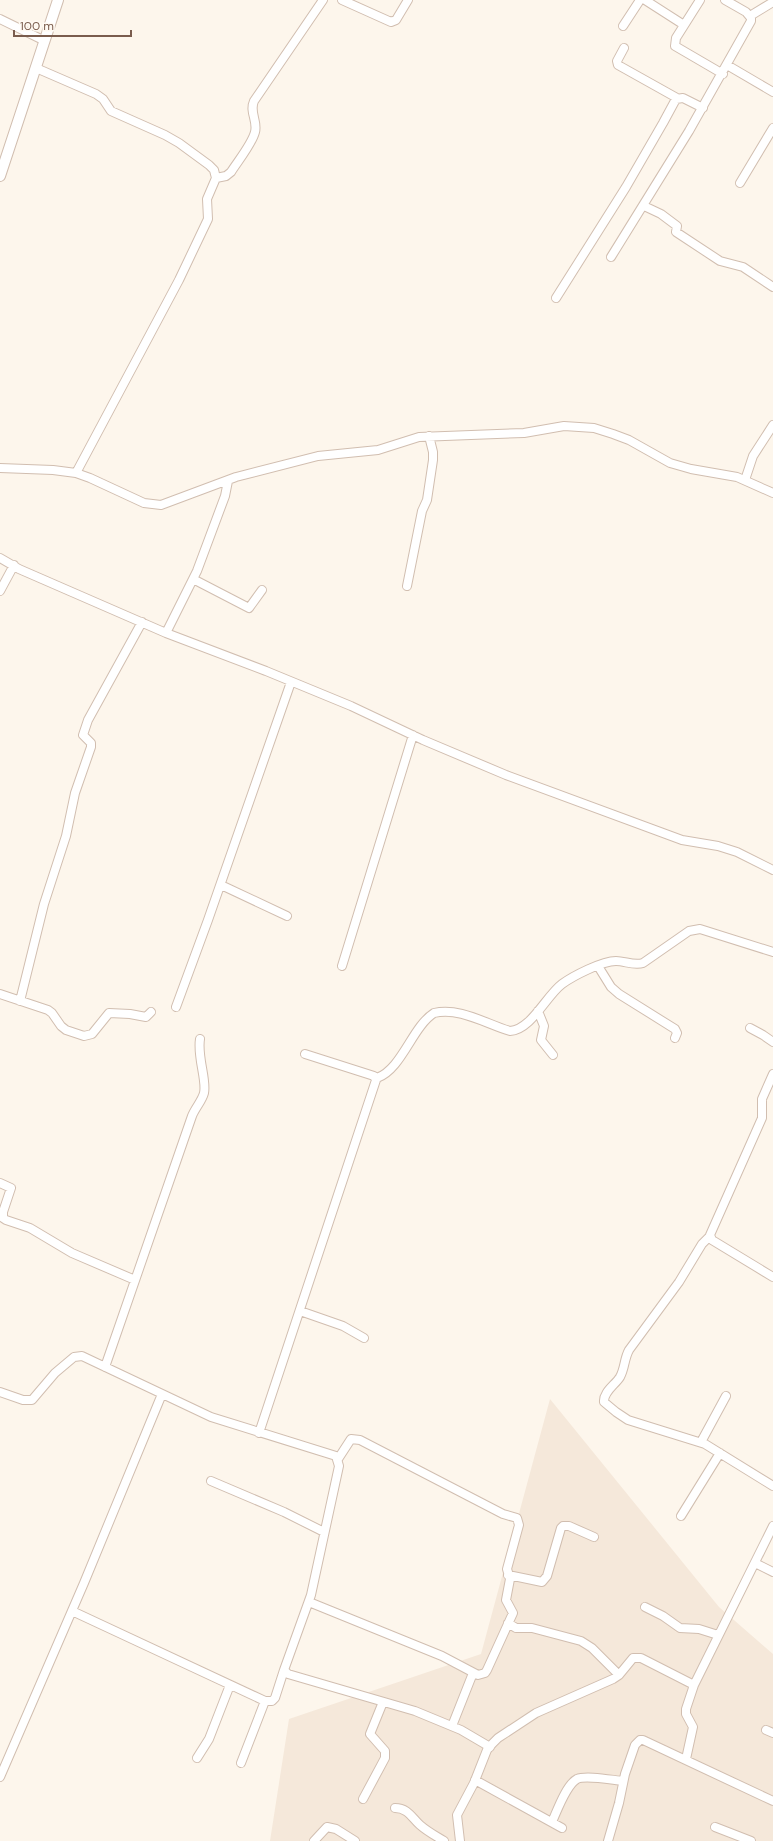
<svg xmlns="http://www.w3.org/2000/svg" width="773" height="1841" viewBox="0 0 773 1841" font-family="'DM Sans',sans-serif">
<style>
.residential{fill:#f5e8da}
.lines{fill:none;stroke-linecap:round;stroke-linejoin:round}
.minor-casing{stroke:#d1beb0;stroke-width:10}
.tertiary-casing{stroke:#d1beb0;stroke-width:12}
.minor{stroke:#fff;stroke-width:8}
.tertiary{stroke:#fff;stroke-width:10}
</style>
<rect width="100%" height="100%" fill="#fdf6ec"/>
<path class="residential" d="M550,1399l169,208 54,47v187h-503l19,-122 192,-65z"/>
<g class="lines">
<defs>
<path id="minor" d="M342,0l49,22 5,-2 12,-20
M645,0l39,25
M700,0l-24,38 -1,8 48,28
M750,16l23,-14
M0,19l45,22
M623,26l17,-26
M624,48l-7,13 1,4 59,33
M727,65l46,27
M36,68l60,26 7,5 8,12 54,24 14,8 30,22 5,5 2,8 -9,21 1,20 -29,61 -103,193
M216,178l10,-2 5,-4c7,-11 21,-28 24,-40 3,-11 -6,-20 -1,-31l69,-101
M740,183l33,-55
M644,206l17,8 16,12 -1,6 44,29 23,6 30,20
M611,257l78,-126 62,-110v-3l-5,-6 -21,-12
M556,298l70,-111 37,-64 13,-24 7,-1 20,10
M0,468l53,2 23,3 14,5 54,25 17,2 75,-28 82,-21 60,-6 41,-13 105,-4 40,-7 30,2 19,6 16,6 41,23 21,6 46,8 36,16
M745,480l8,-24 20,-31
M0,558l19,11 147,64 100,38 85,35 72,34 83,35 176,65 36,6 19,6 36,18
M193,579l56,29 13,-18
M407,586l15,-75 5,-11 6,-40v-8l-4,-16
M0,591l14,-26
M166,633l31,-62 28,-75 3,-15
M221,885l66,31
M342,966l71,-231
M598,966l13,21 8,7 56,35 2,4 -2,5
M0,994l48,16 4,3 9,13 5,4 18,6 8,-2 17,-21 21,1 16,3 5,-5
M20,1001l24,-97 22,-68 9,-43 16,-46v-4l-8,-8 5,-15 54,-98
M176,1007l32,-87 83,-238
M538,1011l6,15 -3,14 12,15
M750,1028l13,7 10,7
M773,1074l-11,25v19l-52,117 2,5 61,37
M377,1078c25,-9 35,-51 57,-65 26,-6 52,11 76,18 21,-1 36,-35 52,-47 11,-8 40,-23 54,-23 9,0 18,5 27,2l46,-32 11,-2 73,23
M0,1183l11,5 -8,24v6l3,2 24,8 42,25 63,27
M710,1236l-8,8 -23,38 -50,68c-5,9 -4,18 -9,27 -5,8 -17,15 -16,25l12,10 12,8 77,24 68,42
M300,1311l43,15 21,12
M105,1367l87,-251c3,-8 10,-15 12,-23 3,-13 -7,-36 -4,-54
M0,1392l23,8h9l23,-27 19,-16 8,-1 129,61 125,39 3,10 -28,129 -27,75 4,4 127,37 46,19 29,17
M259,1433l117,-353 -2,-4 -69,-22
M701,1442l25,-46
M211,1481l73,31 40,20
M681,1516l39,-63
M755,1563l18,9
M508,1575l34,7 5,-6 14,-48 2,-2h6l25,11
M309,1602l133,54 36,19 7,-2 2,-3 26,-57 -7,-13 4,-21 -3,-10 12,-44 -2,-7 -14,-4 -143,-74 -9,-1 -13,20
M645,1607l18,9 17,12 19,1 19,6
M72,1611l193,90h7l3,-3 9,-28
M508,1623l8,5h16l49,13 11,7 27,27
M694,1685l79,-159
M452,1726l21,-53
M766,1730l7,3
M197,1758l12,-19 21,-54
M241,1763l24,-62
M0,1777l84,-194 78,-189
M475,1780l87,48
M363,1799l22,-41v-7l-15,-17 13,-32
M395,1808c13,0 17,10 25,17 8,7 16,11 24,16
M552,1822c5,-11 14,-37 25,-43 9,-4 35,1 46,2
M715,1827l36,14
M314,1841l13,-14 9,2 19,12
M460,1841l-3,-26 17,-32 13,-33 5,-6 6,-6 38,-25 77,-34 6,-4 14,-17h8l53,27 -8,24v5l7,13 -7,32
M608,1841l11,-38 6,-29 10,-29 5,-5h3l130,61"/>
<path id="tertiary" d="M0,176l58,-176"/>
</defs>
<use href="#minor" class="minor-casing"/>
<use href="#tertiary" class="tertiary-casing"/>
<use href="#minor" class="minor"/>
<use href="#tertiary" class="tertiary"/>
</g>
<path d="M14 30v6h117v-6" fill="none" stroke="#7a5c4d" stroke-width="2"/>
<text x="20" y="30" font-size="12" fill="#7a5c4d" stroke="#fffaf3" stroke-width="3" paint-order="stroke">100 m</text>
</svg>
